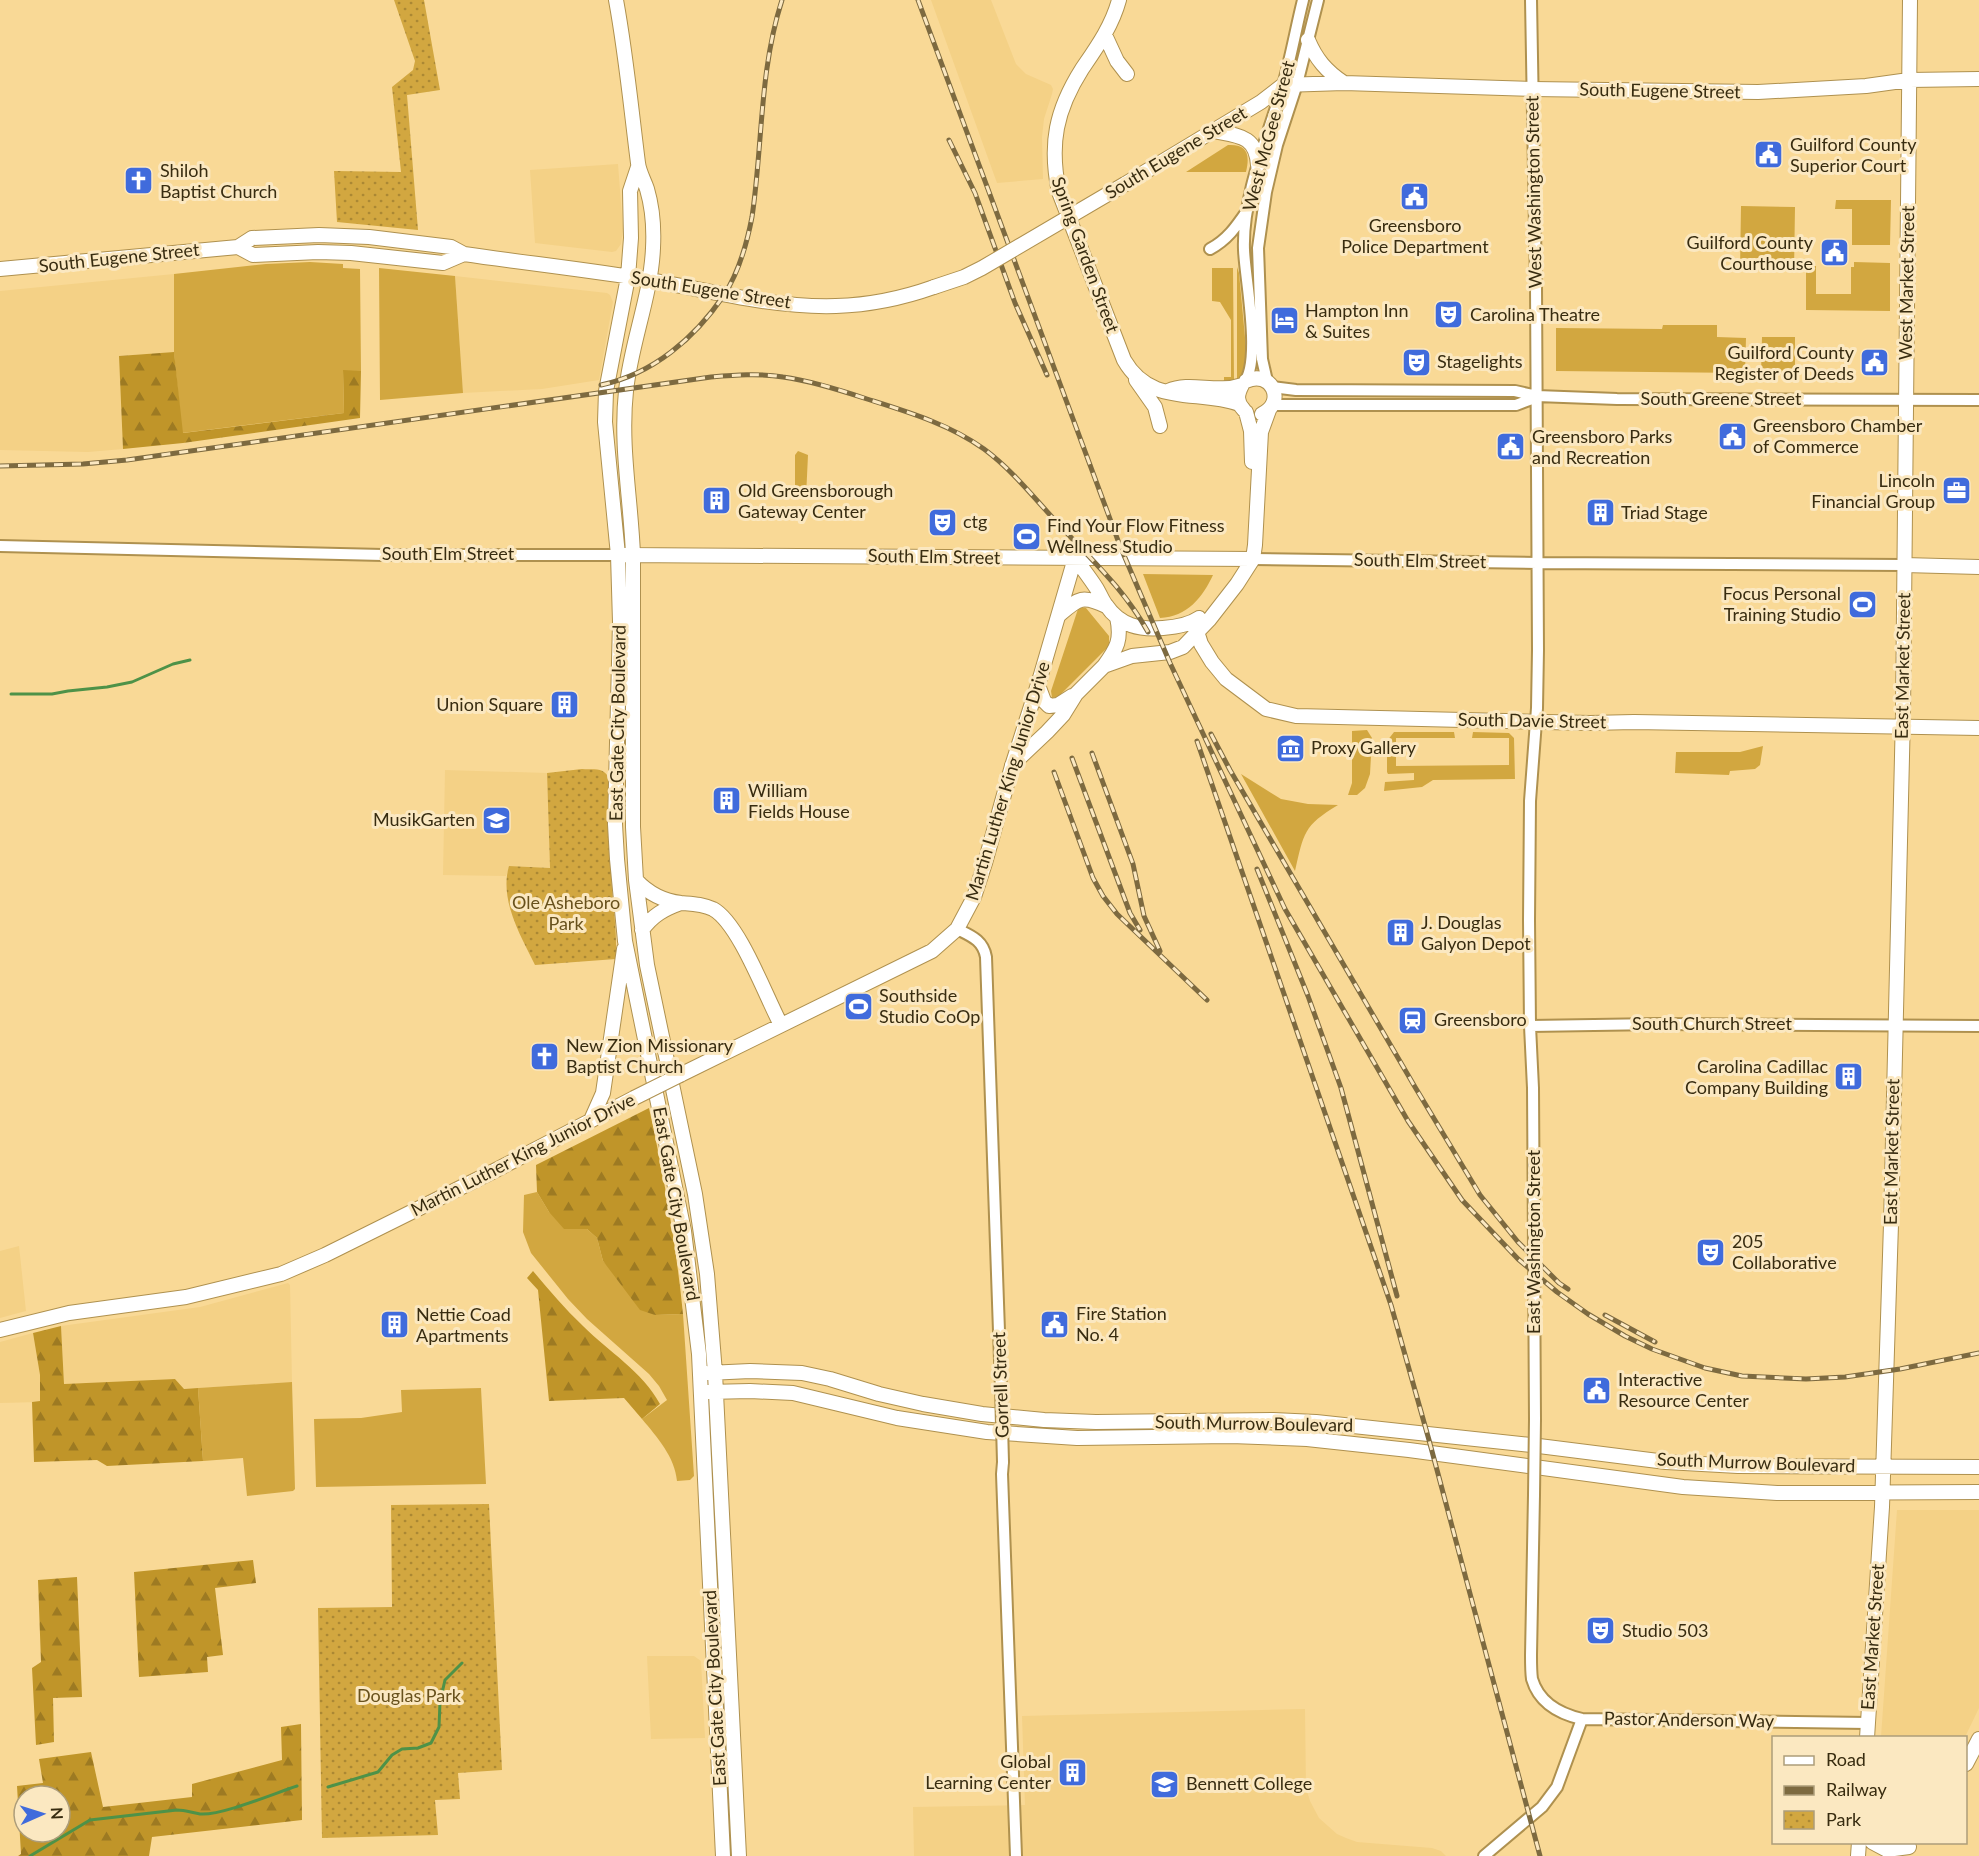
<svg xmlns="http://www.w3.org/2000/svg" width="1979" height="1856" viewBox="0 0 1979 1856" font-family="Lato,sans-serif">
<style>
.built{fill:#f4d186}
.green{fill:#d2a740}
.forest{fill:url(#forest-firs);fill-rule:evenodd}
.park{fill:url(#park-dots)}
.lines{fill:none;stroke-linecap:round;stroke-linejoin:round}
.stream{stroke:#4e9248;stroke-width:3}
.minor-casing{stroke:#af914f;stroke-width:14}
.major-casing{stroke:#af914f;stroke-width:16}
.minor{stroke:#fff;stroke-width:10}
.major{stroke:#fff;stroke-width:14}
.rail-casing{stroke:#7d6a40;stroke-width:5}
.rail{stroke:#fbe8c1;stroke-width:3;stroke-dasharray:9;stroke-linecap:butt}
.minor-bridge-casing{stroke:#af914f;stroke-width:14;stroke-linecap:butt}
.major-bridge-casing{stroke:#af914f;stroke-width:16;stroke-linecap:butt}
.minor-bridge{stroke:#fff;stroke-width:10}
.major-bridge{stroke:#fff;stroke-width:14}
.labels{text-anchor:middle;stroke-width:6;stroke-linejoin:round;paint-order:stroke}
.street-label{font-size:18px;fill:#382c10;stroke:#fbe8c1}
.poi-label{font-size:18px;fill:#382c10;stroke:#fbe8c1;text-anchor:start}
.park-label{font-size:18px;fill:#68511c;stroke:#fbe8c1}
</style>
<defs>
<pattern id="forest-firs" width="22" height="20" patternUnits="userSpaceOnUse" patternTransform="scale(1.5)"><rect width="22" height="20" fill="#c09529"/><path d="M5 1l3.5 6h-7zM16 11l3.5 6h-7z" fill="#9d7a22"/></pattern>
<pattern id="park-dots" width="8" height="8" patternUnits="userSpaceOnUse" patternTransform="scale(1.5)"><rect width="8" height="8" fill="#d2a740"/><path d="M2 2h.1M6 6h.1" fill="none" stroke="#ab8834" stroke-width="1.8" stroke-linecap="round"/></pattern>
</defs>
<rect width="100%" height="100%" fill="#f9d996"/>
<path class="built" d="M931,0h60l25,64 10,10 25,11 2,4 -1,5 -8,25 -2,18 1,42 -46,4z
M618,164l5,65 -2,15 -5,7 -4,1 -77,-9 -5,-73z
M174,274v78l-55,4 4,93 -35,3 -88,-2v-159z
M455,276l152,17 3,2 3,7 -14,78 -57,9 -79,4z
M445,770l102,3 3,95 -40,-2 -4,10 -63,-1z
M19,1246l7,65 -26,7v-67z
M288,1283l2,2 2,97 -109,7 -8,-10 -111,5 -3,-58 139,-19z
M33,1333l7,42v27l-40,1v-61z
M1897,1510h82v198l-14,29h-84z
M647,1656h47l7,5 4,77 -54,1z
M1305,1709l1,79 4,13 9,17 18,16 9,4 11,4 75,6 9,3 5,5h-532l-1,-49 112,-2 -3,-89z"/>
<path class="green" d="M1228,145c20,-1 22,10 18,27h-60z
M1836,200h55l-1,45h-38v-36h-17z
M1741,206l54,1 -1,64 -54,-1z
M1806,261h8v5h2v28h35v-27h3v-5l36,1v48l-84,-1z
M310,262l33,2v4l17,1 1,102h-18l1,42 -162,20 -8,-80v-79l92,-10z
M1237,267l2,6 7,75 4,4 -4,22 -9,9z
M379,268l76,8 8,117 -83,7z
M1212,268h21l1,113 -10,1v-5h7v-57l-11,-18 -8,-1z
M1663,325h54v12l29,1 -1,35 -189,-2v-43l106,1z
M1762,337h33v38l-34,-1z
M798,451l10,4 -2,42 -11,-1v-41z
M1143,574l70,1c-10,22 -26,42 -53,43z
M1081,607l5,1 23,28v10l-51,51 -6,1 -1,-7 27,-82z
M1367,730l5,8 -2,36 -5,14 -8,7h-9l4,-12v-52z
M1394,732h60l1,6h-59v28l113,-1v-27h-37l1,-6 36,1 5,5 1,41 -82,1 -11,7 -38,4 1,-9 29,-2v-7l-26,1 -1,-2v-31z
M1763,746l-3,19 -5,4 -25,2 -1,4 -54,-2 1,-21h64z
M1241,774l40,25 27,5 30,1c-35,21 -34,28 -43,66z
M537,1192l12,20 38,17 10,9 6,23 52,54 28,-1 11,162 -4,4 -13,1c-2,-24 -20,-44 -35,-62l25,-19 -8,-14 -10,-12 -62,-55 -19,-20 -37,-46 -8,-21 1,-37z
M292,1382l3,107 -2,2 -46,5 -4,-38 -40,3 -5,-73z
M481,1388l5,96 -170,3 -2,-68 47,-1 41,-6 -1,-22z"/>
<path class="forest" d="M174,352l9,81 161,-20 -1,-43 18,1 -1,47 -177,25 -60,6 -4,-93z
M649,1108c15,68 27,136 34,206l-28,1 -15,-5 -37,-49 -6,-23 -10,-9h-23l-15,-17 -12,-20 -1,-27z
M533,1271c16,19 32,38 50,55 26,26 59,45 77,78l-18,15 -18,-21 -75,3 -11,-111 -11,-12z
M61,1326l3,58 111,-5 9,10 14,-1 5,73 -96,5 -10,-6 -63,2 -2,-60 8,-1v-26l-7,-42z
M253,1560l3,23 -41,5 8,67 -16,2 1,15 -69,5 -5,-105z
M77,1577l5,120 -29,1 1,44 -18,3 -4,-77 9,-6 -3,-82z
M301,1724l1,96 -150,17 -3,19h-131l3,-2 -4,-68 26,-3 -4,-24 52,-7 12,55 89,-10v-13l90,-24 -1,-33zM24,1796h36v36h-36z"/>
<path class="park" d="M394,0h30l16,90 -33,5 11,135 -81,-8 -3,-51 67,1 -9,-85 21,-17 2,-9z
M582,769c13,1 23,-3 28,12 0,36 0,72 2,108 2,23 5,46 4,70l-81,6c-14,-29 -36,-65 -26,-99l41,2 -3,-95z
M489,1504l13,266 -44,3 2,26 -25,1 3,35 -116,3 -4,-230 74,-1 -1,-102z"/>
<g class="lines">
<path class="stream" d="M11,694h41l16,-3 39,-4 25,-5 41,-18 17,-4
M328,1787l50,-15 14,-17 10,-6 16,-1 13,-5 8,-16 1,-25 5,-22 17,-17
M30,1856l60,-36 87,-10c8,0 16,3 23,4 21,2 75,-21 97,-28"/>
<defs>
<path id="minor" d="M1531,0l5,286 2,364 -1,58 -7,93 -1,119 1,106 3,62 2,331
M1210,249c17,-9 26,-22 37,-38
M1267,381l-5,-22 -4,-111 8,-56 11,-47 20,-61 21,-84
M1242,385c21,-19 3,-106 2,-135 -2,-54 24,-114 39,-165 8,-28 13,-57 20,-85
M1272,387l24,3 219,1 22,5 80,3 362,1
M1273,405h243l21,-8
M0,546l383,9h235
M1253,559l284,4 367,2
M957,929c14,7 26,11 29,28l15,432
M1530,1026l128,-2 321,2
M1003,1462l-1,12 14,382
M1534,1495l-3,160c0,8 0,17 1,24 7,24 28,35 50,40l286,4
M1484,1856l58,-49 15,-20 25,-68"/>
<path id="major" d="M616,0c10,54 15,108 22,163 1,9 6,17 9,26 5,17 7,40 6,59 -2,48 -22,95 -27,143 -6,55 5,109 7,164v272l3,53 11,85 48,229 12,80 8,99 24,483
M1119,0c-7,26 -22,47 -37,69 -26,41 -33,75 -23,123l65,168c27,47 74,29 115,44
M1105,35l12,26 10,13
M1308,40c8,19 18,31 36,43
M1213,131c25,5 43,4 45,34
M638,167l-8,24 1,47 -3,39 -22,114 -1,31 13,133 2,67 -5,202 2,35 8,82 59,290 15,123 24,502
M1125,184l136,-82 22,-17 61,-2 188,6 226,3 108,-6 43,-6 70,-1
M238,247l15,8 65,-3 33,1 92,10 21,-9
M0,269l238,-22 14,-9 67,-3 50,2 82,10 13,7c62,9 125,16 186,26 60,11 125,28 186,26 34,-1 67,-8 98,-19
M1136,380l19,27 5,19
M1246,381c25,-12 41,21 16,33
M1242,385c-5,9 -6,17 2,25
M1168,391c23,-10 48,3 74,-6
M1246,412l5,19 1,31
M625,555l628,4
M1075,558c7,10 15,20 22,31 3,5 5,11 9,16 14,21 34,25 57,23 13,-1 26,-3 36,-10
M1904,565l75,2
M1058,616c20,-17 23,-22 48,-10
M1194,622l7,22 11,18 14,17 40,30 30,7 294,7 44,-1 345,6
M1104,666c13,-18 18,-26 13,-49
M1038,685l6,16 5,5 9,-1 14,-9
M1012,765l35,-33 16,-17 13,-21 28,-28 28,-10 38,-4 13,-5 26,-27 28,-36 16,-25 2,-14 6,-113 8,-22
M636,880c13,14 27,21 45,23 12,1 21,1 32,6 26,14 53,88 68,116
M642,930c11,-15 22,-21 39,-27
M680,1075l252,-124 25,-22 17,-32 11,-34 27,-97 28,-88 35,-120
M591,1120l12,-27 21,-144
M0,1330l69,-17 117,-16 95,-23 44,-19 169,-84 140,-73
M708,1373l42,-2 52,2 28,6 49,15 44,10 59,10 62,6 52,2 177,-2 43,2 215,23 135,17 72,4 241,1
M708,1392l42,-1 43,2 104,25 90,14 90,6 154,-2 76,3 102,11 274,37 94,6 202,-1
M1867,1738l15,-231 9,-283 12,-510 7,-714
M1966,1764l13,-25
M1872,1842l15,8 22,-3
M1858,1856l1,-14"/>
</defs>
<use href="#minor" class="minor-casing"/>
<use href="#major" class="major-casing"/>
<use href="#minor" class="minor"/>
<use href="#major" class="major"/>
<defs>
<path id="rail" d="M918,0l202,546 50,117 115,246 123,212 54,79 56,59 39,33 31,22 37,22 27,13 53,19 37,8 64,3 39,-2 55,-8 79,-16
M949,140l26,53 40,110 32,72
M601,385c52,-11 94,-47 123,-90 15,-23 23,-52 28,-78 11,-74 7,-145 30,-217
M0,466l83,-2 44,-4 584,-83c24,-2 48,-4 72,0 29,4 57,13 84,22 41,13 82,25 117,50 31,23 54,54 80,81 32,34 61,61 84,102
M1211,734l19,36 185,317 65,108 38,47 41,41 9,6
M1197,741l194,564 38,135 111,416
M1092,753l41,111 11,52 16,35
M1072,758l58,155 10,17
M1054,772l39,106 10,18 14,18 90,86
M1257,869l51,127 33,92 56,208
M1605,1315l50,27"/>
</defs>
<use href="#rail" class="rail-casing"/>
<use href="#rail" class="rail"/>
<defs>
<path id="minor-bridge" d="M1001,1389l2,73
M1534,1495l1,-76"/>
<path id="major-bridge" d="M934,287l30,-10 18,-9 143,-84
M634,1098l46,-23"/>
</defs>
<use href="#minor-bridge" class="minor-bridge-casing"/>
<use href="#major-bridge" class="major-bridge-casing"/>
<use href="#minor-bridge" class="minor-bridge"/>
<use href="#major-bridge" class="major-bridge"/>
</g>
<defs>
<symbol id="civic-square" viewBox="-11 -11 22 22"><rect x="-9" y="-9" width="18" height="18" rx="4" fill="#406bdc" stroke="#fbe8c1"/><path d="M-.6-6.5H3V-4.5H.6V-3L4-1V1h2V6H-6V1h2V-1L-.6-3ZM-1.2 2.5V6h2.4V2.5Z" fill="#fff"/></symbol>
<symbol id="church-square" viewBox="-11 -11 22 22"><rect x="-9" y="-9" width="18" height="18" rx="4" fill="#406bdc" stroke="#fbe8c1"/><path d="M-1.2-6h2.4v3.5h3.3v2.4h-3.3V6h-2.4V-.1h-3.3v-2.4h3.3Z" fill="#fff"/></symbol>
<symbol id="theatre-square" viewBox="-11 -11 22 22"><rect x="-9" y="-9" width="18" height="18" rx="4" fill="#406bdc" stroke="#fbe8c1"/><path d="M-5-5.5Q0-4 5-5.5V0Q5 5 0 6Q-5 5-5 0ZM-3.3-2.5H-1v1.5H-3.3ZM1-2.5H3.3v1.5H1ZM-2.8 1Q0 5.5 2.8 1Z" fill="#fff"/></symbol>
<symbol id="hotel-square" viewBox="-11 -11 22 22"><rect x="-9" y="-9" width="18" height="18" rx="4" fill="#406bdc" stroke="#fbe8c1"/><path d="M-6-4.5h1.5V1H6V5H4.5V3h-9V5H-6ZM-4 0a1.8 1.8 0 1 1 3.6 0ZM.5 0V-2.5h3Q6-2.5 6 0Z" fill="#fff"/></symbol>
<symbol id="office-square" viewBox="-11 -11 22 22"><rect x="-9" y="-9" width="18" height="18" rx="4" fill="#406bdc" stroke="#fbe8c1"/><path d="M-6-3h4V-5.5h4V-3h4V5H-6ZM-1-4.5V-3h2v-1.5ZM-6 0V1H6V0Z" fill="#fff"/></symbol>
<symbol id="building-square" viewBox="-11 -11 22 22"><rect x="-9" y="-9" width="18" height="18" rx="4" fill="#406bdc" stroke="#fbe8c1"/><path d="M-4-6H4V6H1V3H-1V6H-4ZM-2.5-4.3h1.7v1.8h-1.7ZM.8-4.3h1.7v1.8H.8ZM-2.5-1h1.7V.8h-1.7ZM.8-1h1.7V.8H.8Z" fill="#fff"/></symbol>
<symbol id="stadium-square" viewBox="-11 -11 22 22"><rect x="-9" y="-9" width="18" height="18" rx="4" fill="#406bdc" stroke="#fbe8c1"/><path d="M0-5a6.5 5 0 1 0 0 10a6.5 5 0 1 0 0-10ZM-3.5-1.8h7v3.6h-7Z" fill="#fff"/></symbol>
<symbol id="museum-square" viewBox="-11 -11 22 22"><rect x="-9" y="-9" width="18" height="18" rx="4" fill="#406bdc" stroke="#fbe8c1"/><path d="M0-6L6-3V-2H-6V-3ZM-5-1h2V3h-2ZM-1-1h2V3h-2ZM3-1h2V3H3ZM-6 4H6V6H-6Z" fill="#fff"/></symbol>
<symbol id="school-square" viewBox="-11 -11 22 22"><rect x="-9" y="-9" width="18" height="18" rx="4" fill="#406bdc" stroke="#fbe8c1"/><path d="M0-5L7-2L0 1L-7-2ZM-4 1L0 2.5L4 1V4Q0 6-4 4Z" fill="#fff"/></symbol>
<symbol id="station-square" viewBox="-11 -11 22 22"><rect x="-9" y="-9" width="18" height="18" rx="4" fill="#406bdc" stroke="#fbe8c1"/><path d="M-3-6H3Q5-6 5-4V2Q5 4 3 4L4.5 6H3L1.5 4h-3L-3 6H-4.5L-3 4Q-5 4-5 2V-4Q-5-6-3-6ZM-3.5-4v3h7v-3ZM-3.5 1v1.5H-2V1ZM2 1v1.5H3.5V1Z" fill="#fff"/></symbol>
<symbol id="university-square" viewBox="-11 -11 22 22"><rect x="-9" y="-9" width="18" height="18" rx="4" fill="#406bdc" stroke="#fbe8c1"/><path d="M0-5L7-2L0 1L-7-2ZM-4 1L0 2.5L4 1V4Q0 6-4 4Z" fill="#fff"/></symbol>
</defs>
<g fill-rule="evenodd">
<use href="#civic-square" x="1752" y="138" width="33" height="33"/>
<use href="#church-square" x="122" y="164" width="33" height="33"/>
<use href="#civic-square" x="1398" y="180" width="33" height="33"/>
<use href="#civic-square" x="1818" y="236" width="33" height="33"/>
<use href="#theatre-square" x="1432" y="298" width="33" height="33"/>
<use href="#hotel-square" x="1268" y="304" width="33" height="33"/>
<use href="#theatre-square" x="1400" y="346" width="33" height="33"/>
<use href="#civic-square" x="1858" y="346" width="33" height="33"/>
<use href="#civic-square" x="1716" y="420" width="33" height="33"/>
<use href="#civic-square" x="1494" y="430" width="33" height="33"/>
<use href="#office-square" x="1940" y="474" width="33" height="33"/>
<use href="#building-square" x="700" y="484" width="33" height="33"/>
<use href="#building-square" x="1584" y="496" width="33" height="33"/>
<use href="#theatre-square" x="926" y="506" width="33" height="33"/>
<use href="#stadium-square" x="1010" y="520" width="33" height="33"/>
<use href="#stadium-square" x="1846" y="588" width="33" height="33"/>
<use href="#building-square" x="548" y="688" width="33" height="33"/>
<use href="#museum-square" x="1274" y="732" width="33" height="33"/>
<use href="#building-square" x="710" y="784" width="33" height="33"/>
<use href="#school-square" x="480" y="804" width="33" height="33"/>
<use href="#building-square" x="1384" y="916" width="33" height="33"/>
<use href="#stadium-square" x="842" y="990" width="33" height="33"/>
<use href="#station-square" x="1396" y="1004" width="33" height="33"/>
<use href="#church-square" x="528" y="1040" width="33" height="33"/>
<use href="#building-square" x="1832" y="1060" width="33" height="33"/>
<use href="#theatre-square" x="1694" y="1236" width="33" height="33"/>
<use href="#civic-square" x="1038" y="1308" width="33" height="33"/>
<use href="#building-square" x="378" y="1308" width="33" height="33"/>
<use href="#civic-square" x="1580" y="1374" width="33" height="33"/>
<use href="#theatre-square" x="1584" y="1614" width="33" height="33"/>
<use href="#building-square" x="1056" y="1756" width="33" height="33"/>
<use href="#university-square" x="1148" y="1768" width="33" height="33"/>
</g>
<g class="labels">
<g class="street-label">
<text transform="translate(1660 91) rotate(1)" y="6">South Eugene Street</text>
<text transform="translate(1269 136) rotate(-75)" y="6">West McGee Street</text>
<text transform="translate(1176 153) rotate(-31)" y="6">South Eugene Street</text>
<text transform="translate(1534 192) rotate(-91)" y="6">West Washington Street</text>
<text transform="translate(1085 255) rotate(70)" y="6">Spring Garden Street</text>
<text transform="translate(119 258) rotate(-6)" y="6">South Eugene Street</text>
<text transform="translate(1907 283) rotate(-89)" y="6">West Market Street</text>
<text transform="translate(711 290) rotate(9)" y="6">South Eugene Street</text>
<text x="1721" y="405">South Greene Street</text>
<text x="448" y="560">South Elm Street</text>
<text transform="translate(934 557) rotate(1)" y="6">South Elm Street</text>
<text transform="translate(1420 561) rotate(1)" y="6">South Elm Street</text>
<text transform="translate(1903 666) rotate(-89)" y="6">East Market Street</text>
<text transform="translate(1532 721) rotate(1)" y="6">South Davie Street</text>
<text transform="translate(618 723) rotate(-89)" y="6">East Gate City Boulevard</text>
<text transform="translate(1008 781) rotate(-73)" y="6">Martin Luther King Junior Drive</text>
<text x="1712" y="1030">South Church Street</text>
<text transform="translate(1892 1152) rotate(-89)" y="6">East Market Street</text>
<text transform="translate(523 1155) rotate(-27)" y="6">Martin Luther King Junior Drive</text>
<text transform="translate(676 1204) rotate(80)" y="6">East Gate City Boulevard</text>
<text transform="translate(1534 1242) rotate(-90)" y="6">East Washington Street</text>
<text transform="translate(1001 1385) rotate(-92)" y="6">Gorrell Street</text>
<text transform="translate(1254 1424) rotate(1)" y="6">South Murrow Boulevard</text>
<text transform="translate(1756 1463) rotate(2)" y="6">South Murrow Boulevard</text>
<text transform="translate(1873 1637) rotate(-86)" y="6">East Market Street</text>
<text transform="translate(715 1688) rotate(-93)" y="6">East Gate City Boulevard</text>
<text transform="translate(1689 1720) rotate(1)" y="6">Pastor Anderson Way</text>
</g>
<g class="poi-label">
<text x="1790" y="151">Guilford County<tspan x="1790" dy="21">Superior Court</tspan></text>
<text x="160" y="177">Shiloh<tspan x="160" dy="21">Baptist Church</tspan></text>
<text x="1415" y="232" text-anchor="middle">Greensboro<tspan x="1415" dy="21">Police Department</tspan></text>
<text x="1813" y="249" text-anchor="end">Guilford County<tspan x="1813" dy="21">Courthouse</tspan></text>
<text x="1305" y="317">Hampton Inn<tspan x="1305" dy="21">&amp; Suites</tspan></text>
<text x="1470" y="321">Carolina Theatre</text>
<text x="1854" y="359" text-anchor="end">Guilford County<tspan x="1854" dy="21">Register of Deeds</tspan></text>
<text x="1437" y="368">Stagelights</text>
<text x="1753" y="432">Greensboro Chamber<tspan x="1753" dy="21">of Commerce</tspan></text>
<text x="1532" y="443">Greensboro Parks<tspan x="1532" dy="21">and Recreation</tspan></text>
<text x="1935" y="487" text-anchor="end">Lincoln<tspan x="1935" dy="21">Financial Group</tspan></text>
<text x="738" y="497">Old Greensborough<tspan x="738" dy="21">Gateway Center</tspan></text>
<text x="1621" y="519">Triad Stage</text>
<text x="963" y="528">ctg</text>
<text x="1047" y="532">Find Your Flow Fitness<tspan x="1047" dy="21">Wellness Studio</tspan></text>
<text x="1841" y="600" text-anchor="end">Focus Personal<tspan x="1841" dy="21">Training Studio</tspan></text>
<text x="543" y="711" text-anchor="end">Union Square</text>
<text x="1311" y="754">Proxy Gallery</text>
<text x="748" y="797">William<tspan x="748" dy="21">Fields House</tspan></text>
<text x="475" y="826" text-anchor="end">MusikGarten</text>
<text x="1421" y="929">J. Douglas<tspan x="1421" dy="21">Galyon Depot</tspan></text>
<text x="879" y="1002">Southside<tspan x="879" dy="21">Studio CoOp</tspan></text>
<text x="1434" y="1026">Greensboro</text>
<text x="566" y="1052">New Zion Missionary<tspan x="566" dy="21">Baptist Church</tspan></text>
<text x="1828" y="1073" text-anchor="end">Carolina Cadillac<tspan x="1828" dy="21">Company Building</tspan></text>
<text x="1732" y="1248">205<tspan x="1732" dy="21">Collaborative</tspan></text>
<text x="1076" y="1320">Fire Station<tspan x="1076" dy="21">No. 4</tspan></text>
<text x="416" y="1321">Nettie Coad<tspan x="416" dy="21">Apartments</tspan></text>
<text x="1618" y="1386">Interactive<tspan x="1618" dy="21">Resource Center</tspan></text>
<text x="1622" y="1637">Studio 503</text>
<text x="1051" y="1768" text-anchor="end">Global<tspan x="1051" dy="21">Learning Center</tspan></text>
<text x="1186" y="1790">Bennett College</text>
</g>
<g class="park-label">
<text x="566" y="909">Ole Asheboro<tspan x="566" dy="21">Park</tspan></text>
<text x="409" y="1702">Douglas Park</text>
</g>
</g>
<rect x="1772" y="1736" width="195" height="108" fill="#fbe8c1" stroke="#ad9d7a" stroke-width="1.5"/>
<rect x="1784" y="1756" width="30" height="9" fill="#ffffff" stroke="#ad9d7a" stroke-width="1.5"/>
<text x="1826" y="1766" font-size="18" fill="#382c10">Road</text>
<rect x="1784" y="1786" width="30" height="9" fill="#7d6a40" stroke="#ad9d7a" stroke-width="1.5"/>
<text x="1826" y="1796" font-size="18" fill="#382c10">Railway</text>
<rect x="1784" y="1811" width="30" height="18" fill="url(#park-dots)" stroke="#ad9d7a" stroke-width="1.5"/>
<text x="1826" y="1826" font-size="18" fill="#382c10">Park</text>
<g transform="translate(42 1814) rotate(87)"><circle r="28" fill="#fbe8c1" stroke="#ad9d7a" stroke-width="1.5"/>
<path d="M0-4.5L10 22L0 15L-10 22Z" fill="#406bdc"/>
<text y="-9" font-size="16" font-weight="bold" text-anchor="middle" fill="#382c10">N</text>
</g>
</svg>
